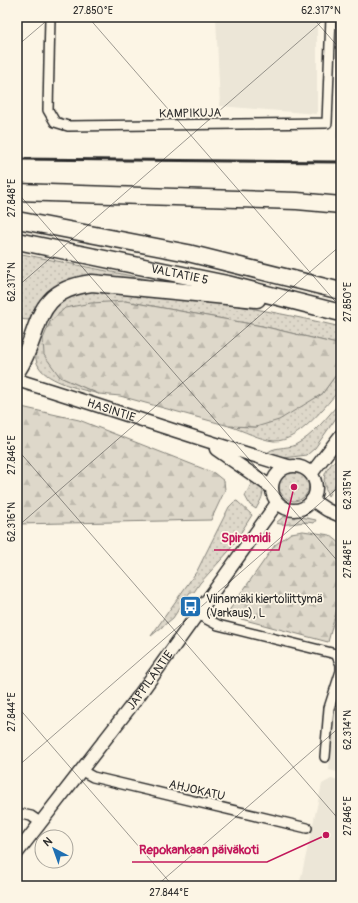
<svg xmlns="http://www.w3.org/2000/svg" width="358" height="903" viewBox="0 0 358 903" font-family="Pangolin,sans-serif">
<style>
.built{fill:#ece6d7}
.grass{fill:url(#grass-dots);stroke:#84827a}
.forest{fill:url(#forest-firs);stroke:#84827a}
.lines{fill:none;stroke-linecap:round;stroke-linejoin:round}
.street-casing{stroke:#2b2b2b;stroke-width:12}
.secondary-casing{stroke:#2b2b2b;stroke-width:15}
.highway-casing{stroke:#2b2b2b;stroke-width:19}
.street{stroke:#fcf5e5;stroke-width:9}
.secondary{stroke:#fcf5e5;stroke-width:12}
.highway{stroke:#fcf5e5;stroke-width:16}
.rail{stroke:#2b2b2b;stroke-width:3}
.ticks{fill:none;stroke:#2b2b2b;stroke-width:1;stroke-opacity:0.45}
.labels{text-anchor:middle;stroke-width:3.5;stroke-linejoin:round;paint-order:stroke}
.street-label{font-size:12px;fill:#2b2b2b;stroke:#fcf5e5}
.poi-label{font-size:12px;fill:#2b2b2b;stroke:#fcf5e5;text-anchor:start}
.leader{fill:none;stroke:#c2185b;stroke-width:1.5}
.callout-dot{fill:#c2185b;stroke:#fcf5e5;stroke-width:1.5}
.callout-label{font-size:13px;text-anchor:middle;font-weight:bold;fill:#c2185b;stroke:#fcf5e5;stroke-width:3.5;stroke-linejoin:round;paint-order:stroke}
.neatline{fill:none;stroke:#2b2b2b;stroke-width:1.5}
.ticks-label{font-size:10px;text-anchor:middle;fill:#2b2b2b}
</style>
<defs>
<pattern id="grass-dots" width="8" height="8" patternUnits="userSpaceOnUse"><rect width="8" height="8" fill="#ded8ca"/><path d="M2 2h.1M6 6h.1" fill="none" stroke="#bfbaae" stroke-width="1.8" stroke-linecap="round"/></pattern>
<pattern id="forest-firs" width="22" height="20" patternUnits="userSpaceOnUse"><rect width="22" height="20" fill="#ded8ca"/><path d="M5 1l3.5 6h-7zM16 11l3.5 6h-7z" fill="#bfbaae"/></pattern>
</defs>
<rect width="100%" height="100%" fill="#fcf5e5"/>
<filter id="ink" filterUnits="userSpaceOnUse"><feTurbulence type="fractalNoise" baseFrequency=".025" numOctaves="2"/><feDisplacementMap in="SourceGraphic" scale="8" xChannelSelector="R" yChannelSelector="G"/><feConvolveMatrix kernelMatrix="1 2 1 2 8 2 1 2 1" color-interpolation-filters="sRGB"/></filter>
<g filter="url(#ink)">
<path class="built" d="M17,17h6l-4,75 -2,1z
M216,17h101v97l-97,-8z
M341,17v122l-5,-1z
M341,684v89l-12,-3 4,-57z
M331,779l10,2v105h-42l23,-102z"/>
<path class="grass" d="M17,253l150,30c-52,-6 -112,-22 -138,37l-11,-1z
M96,289c82,5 165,19 245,38v18l-79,-19 -137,-25 -65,76 39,17c-16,-4 -51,-12 -60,-27 -11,-17 6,-55 20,-66 11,-9 24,-11 37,-12z
M341,368v20c-15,17 -42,54 -67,53 -13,-1 -32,-11 -45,-15l27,1 66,-33z
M341,401v10l-26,37 -8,7 -23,3 -18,-3c4,-9 21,-6 29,-10 18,-9 33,-29 46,-44z
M341,455v20l-13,21c-8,-21 -3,-27 13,-41z
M279 486a15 15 0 1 1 30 0a15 15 0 1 1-30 0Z
M254,478c13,12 10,16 2,31l-6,-4 -5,-9z
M237,501l15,14 -23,36 -29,32 -6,9h-4l-17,26 -22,18 46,-65 32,-64 5,-5z
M292,515l24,5 -2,3c-14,-3 -26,4 -38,0l7,-6z"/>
<path class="forest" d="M125,301l137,25 79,19v23l-19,26 -43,26 -23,7 -27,-1 -109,-30 -21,-2 -39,-17 -16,-22 -1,-16 7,-17 15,-14 26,-5z
M17,406l62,14 135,53 10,8 1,9 -14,30 -194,4z
M303,531l27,4 11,9v50l-13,48 -102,-27 49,-70 16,-12z"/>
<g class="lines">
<defs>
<path id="street" d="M50,17l-2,93 7,12 13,4 259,-3 4,-106
M197,614l21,11 118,29 5,10v7l-12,37 -4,49
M82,771l11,6 214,51
M17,813l14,3 10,7"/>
<g id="secondary">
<path id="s1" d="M17,380c91,28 180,59 271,86"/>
<path d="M216,449l55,38"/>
<circle cx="294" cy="488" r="22"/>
<path d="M311,474l30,-39"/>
<path d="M312,500l15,10 14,6"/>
<path id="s2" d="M17,853l118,-152 142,-198"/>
</g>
<g id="highway">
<path d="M17,192l280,9 44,4"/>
<path d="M17,220l171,33 153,38"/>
<path id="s3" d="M17,241l210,43 114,29"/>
<path d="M17,371c26,-40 13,-80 75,-88l165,16"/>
</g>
</defs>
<use href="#street" class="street-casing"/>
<use href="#secondary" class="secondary-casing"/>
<use href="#highway" class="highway-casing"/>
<use href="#street" class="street"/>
<use href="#secondary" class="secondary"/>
<use href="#highway" class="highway"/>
<path class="rail" d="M17,159l324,3"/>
</g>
</g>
<path class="ticks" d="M88,17l253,291M312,17l29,33M17,46l34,-29M17,192l324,373M17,287l310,-270M17,449l324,373M17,527l324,-282M17,706l156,180M17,767l324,-282M156,886l185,-160"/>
<defs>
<symbol id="bus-square" viewBox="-11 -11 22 22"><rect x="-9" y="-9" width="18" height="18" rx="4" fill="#1f6fb2" stroke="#fcf5e5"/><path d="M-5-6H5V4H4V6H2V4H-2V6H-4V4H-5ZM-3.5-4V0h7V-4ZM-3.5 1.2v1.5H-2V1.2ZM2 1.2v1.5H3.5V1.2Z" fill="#fff"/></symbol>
</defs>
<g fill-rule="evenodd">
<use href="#bus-square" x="178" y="594" width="25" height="25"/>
</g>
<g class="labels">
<g class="street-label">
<text transform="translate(190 113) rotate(-1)" y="4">KAMPIKUJA</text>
<text dy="4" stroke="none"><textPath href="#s3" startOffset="166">VALTATIE 5</textPath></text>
<text dy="4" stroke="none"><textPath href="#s1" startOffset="99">HASINTIE</textPath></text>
<text dy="4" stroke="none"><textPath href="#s2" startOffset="218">JÄPPILÄNTIE</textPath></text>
<text transform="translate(197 790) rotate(13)" y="4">AHJOKATU</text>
</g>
<g class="poi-label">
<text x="206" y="603">Viinamäki kiertoliittymä<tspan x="206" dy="14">(Varkaus), L</tspan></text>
</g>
</g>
<path class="leader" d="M294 487L279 550H214M326 835L267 862H132"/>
<g class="callout-dot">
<circle cx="294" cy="487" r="4"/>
<circle cx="326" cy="835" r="4"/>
</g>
<g class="callout-label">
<text x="246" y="542">Spiramidi</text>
<text x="199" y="854">Repokankaan päiväkoti</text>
</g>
<rect width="358" height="903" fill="none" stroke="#fcf5e5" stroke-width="44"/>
<g transform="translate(54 849) rotate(319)"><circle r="19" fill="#fcf5e5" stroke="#a8a49b"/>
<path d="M0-3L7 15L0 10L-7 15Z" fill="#1f6fb2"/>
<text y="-6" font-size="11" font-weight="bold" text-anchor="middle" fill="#2b2b2b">N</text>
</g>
<rect x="22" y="22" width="314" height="859" class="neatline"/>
<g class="ticks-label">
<text x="93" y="14">27.850°E</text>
<text x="321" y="14">62.317°N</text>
<text transform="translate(11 198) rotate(-90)" y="4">27.848°E</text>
<text transform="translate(11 282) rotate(-90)" y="4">62.317°N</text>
<text transform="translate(347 302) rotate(-90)" y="4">27.850°E</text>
<text transform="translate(11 455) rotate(-90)" y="4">27.846°E</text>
<text transform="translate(347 490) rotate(-90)" y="4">62.315°N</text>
<text transform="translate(11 522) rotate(-90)" y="4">62.316°N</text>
<text transform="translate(347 559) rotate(-90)" y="4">27.848°E</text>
<text transform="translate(11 712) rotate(-90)" y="4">27.844°E</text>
<text transform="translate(347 730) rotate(-90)" y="4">62.314°N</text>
<text transform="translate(347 816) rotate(-90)" y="4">27.846°E</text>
<text x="169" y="896">27.844°E</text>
</g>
</svg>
